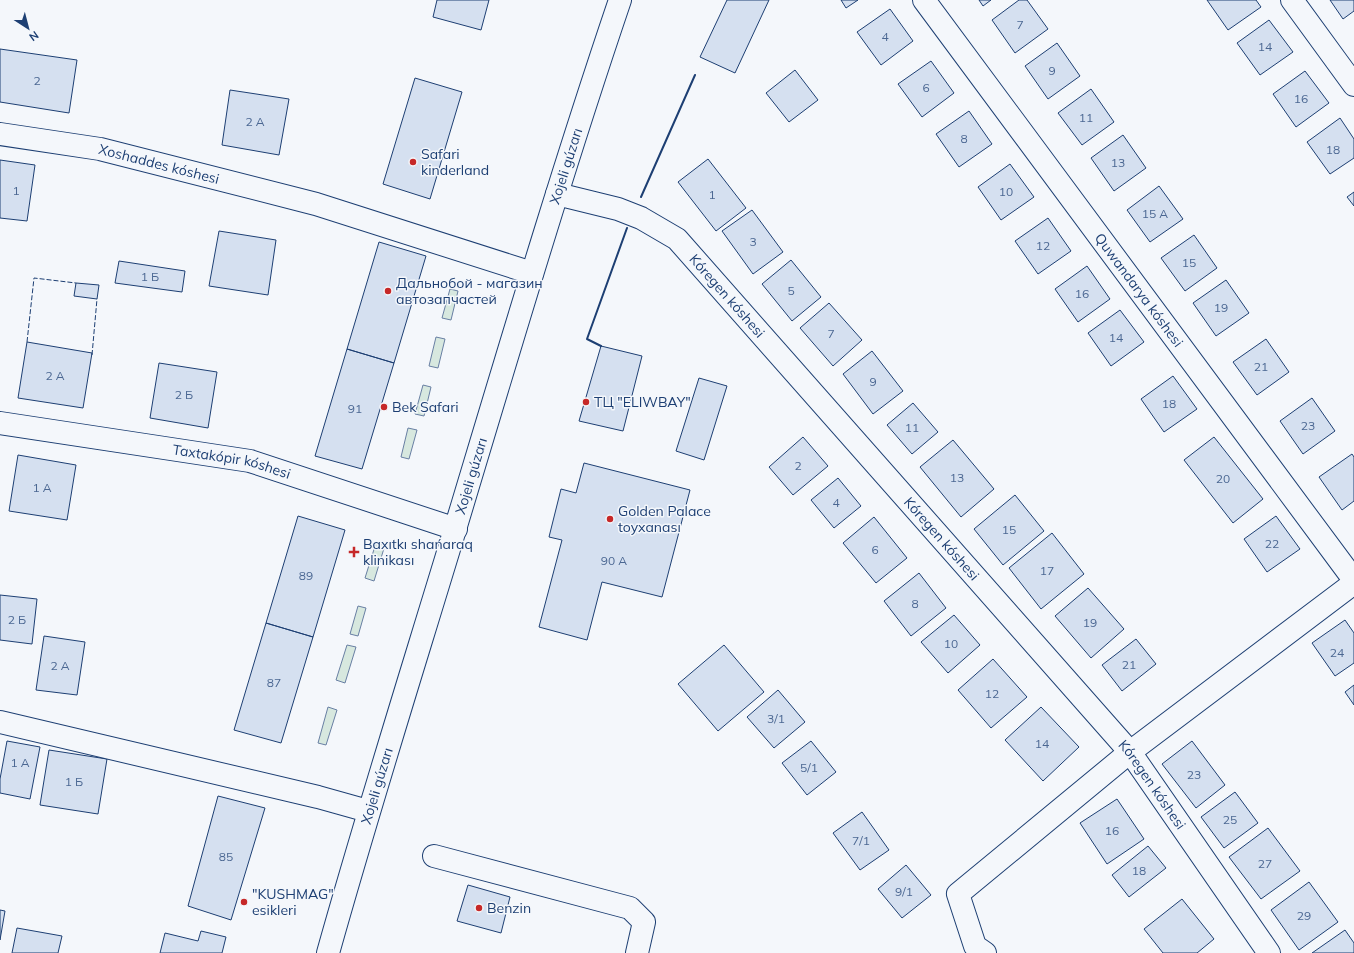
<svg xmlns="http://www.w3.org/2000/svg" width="1354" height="953" viewBox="0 0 1354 953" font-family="Mulish,sans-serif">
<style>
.green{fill:#d7e8df;stroke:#687fa3}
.building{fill:#d5e0f0;stroke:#1d3f73}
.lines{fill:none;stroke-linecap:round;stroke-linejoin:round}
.minor-casing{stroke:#1d3f73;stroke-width:24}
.major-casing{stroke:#1d3f73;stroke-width:24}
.minor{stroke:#f4f7fb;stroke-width:22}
.major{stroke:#f4f7fb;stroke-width:22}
.fence{stroke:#1d3f73;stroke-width:1;stroke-dasharray:5 2;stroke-linecap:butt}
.wall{stroke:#1d3f73;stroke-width:2}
.poi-dot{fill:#c62828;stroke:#f4f7fb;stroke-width:1.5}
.labels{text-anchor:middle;stroke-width:3;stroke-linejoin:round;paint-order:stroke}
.number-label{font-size:12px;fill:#4b6792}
.poi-label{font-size:14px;fill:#1d3f73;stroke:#f4f7fb;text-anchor:start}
.street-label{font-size:14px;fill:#1d3f73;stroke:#f4f7fb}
</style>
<rect width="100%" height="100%" fill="#f4f7fb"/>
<path class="green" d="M450,289l8,2 -7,29 -9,-2z
M436,337l9,2 -7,29 -9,-2z
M423,385l8,2 -7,29 -9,-2z
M408,428l9,2 -8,29 -8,-2z
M376,543l9,2 -11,36 -9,-3z
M358,606l8,2 -8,28 -8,-2z
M347,645l9,2 -11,36 -9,-3z
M328,707l9,3 -11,35 -8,-2z"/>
<path class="building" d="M437,0h52l-8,30 -48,-13z
M727,0h42l-34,73 -35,-16z
M841,0h17l-12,8z
M979,0h12l-8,6z
M1019,0h8l21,29 -33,24 -23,-33z
M1207,0h49l5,7 -33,23z
M1330,0h24v11l-11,8z
M890,9l23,32 -32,24 -24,-33z
M1269,20l24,32 -33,23 -23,-32z
M1057,43l23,33 -32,23 -23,-33z
M0,49l77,11 -8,53 -69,-11z
M931,61l23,32 -32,24 -24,-33z
M795,70l23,30 -29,22 -23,-29z
M1305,71l24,32 -33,24 -23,-33z
M415,78l47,14 -32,107 -47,-15z
M1091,89l23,33 -32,23 -24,-32z
M230,90l59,9 -10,56 -57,-10z
M969,111l23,33 -33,23 -23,-33z
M1340,118l14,21v19l-24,16 -23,-32z
M1123,135l23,33 -32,23 -23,-33z
M708,159l38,49 -30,23 -38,-49z
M0,160l35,5 -8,56 -27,-3z
M1010,164l24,33 -33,23 -23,-33z
M1159,186l24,33 -33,23 -23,-32z
M1354,192v14l-7,-9z
M752,210l31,42 -30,22 -31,-43z
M1048,218l23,33 -33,23 -23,-33z
M219,231l57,9 -8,55 -59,-9z
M1194,235l23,33 -32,23 -24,-33z
M379,242l47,14 -32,107 -47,-14z
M791,260l30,37 -29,24 -30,-37z
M119,261l66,10 -3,21 -67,-9z
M1087,266l23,33 -32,23 -23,-33z
M1226,280l23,33 -33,23 -23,-33z
M76,283l23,2 -2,14 -23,-3z
M829,303l33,37 -29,26 -33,-38z
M1120,310l24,32 -33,24 -23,-33z
M1266,339l23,33 -32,23 -24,-33z
M27,342l65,11 -9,55 -65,-10z
M601,346l41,10 -19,75 -44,-10z
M347,349l47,14 -32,106 -47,-13z
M872,351l31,40 -30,23 -30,-40z
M159,363l58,9 -9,56 -58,-10z
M1173,376l24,33 -33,23 -23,-33z
M699,378l28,8 -23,74 -28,-9z
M1312,398l23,33 -32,23 -23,-33z
M913,403l25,29 -26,22 -25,-29z
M803,437l25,29 -35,29 -24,-28z
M1214,437l49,62 -30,24 -49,-63z
M953,440l41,49 -33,28 -41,-50z
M1352,454l2,3v44l-12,9 -23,-33z
M18,455l58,10 -9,55 -58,-9z
M584,463l106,27 -28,107 -60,-15 -15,58 -48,-13 23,-87 -13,-3 12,-48 15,4z
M838,478l23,28 -27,22 -23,-28z
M1015,495l29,36 -41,34 -29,-36z
M298,516l47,14 -32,107 -47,-14z
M1276,516l24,33 -33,23 -23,-33z
M874,517l33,41 -31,25 -33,-40z
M1052,533l32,41 -43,35 -32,-41z
M919,573l27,35 -35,28 -27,-35z
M1088,588l36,41 -33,29 -36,-42z
M0,595l37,4 -5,45 -32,-4z
M954,615l26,30 -32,28 -27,-31z
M1345,620l9,13v30l-19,13 -23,-33z
M266,623l47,14 -32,106 -47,-13z
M44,636l41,6 -8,53 -41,-5z
M1136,639l20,25 -34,27 -20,-26z
M724,645l40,47 -46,39 -40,-47z
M993,659l34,38 -36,31 -33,-38z
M1354,685v20l-9,-13z
M778,690l27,32 -31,26 -27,-31z
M1041,707l38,40 -36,34 -38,-41z
M7,741l33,6 -10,52 -30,-6v-14z
M811,741l25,31 -29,23 -25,-32z
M1192,741l33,44 -29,23 -34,-44z
M49,750l58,9 -9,55 -58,-9z
M1235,792l23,31 -34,25 -23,-31z
M218,796l47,12 -34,112 -43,-14z
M1117,799l27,40 -37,25 -27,-41z
M862,812l27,38 -29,20 -27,-37z
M1268,828l32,43 -39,28 -32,-42z
M1148,846l18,22 -37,29 -17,-22z
M906,865l25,30 -29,23 -24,-29z
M1309,882l29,40 -39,28 -28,-40z
M468,885l42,12 -9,36 -44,-12z
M1182,899l32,40 -17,14h-34l-19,-24z
M0,910l5,1 -5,29z
M17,928l45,8 -4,17h-46z
M1345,930l9,13v10h-42z
M201,931l25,6 -4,16h-62l5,-20 33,8z"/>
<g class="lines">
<defs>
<g id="minor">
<path id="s1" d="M924,0l430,580"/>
<path d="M1292,0l62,85"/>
<path id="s2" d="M0,134l100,15 216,55 216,69"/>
<path id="s3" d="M557,194l61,15 23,9 36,21 453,513 139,201"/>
<path id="s4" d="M0,423l250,38 206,68"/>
<path d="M0,722l318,75 50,14"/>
<path d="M434,856l196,52 14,14 -7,31"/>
<path d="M985,953l-10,-7 -17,-52 172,-142 224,-169"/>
</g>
<g id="major">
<path id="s5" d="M328,953c40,-143 85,-285 128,-427 53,-176 105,-352 164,-526"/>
</g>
</defs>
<use href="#minor" class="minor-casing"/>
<use href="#major" class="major-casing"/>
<use href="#minor" class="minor"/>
<use href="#major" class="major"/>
<path class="fence" d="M27,342l7,-64 42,5
M92,355l5,-56"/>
<path class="wall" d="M641,197l54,-122
M601,346l-14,-7 40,-111"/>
</g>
<g class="poi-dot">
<circle cx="413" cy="162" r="4"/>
<circle cx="388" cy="291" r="4"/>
<circle cx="586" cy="402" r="4"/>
<circle cx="384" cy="407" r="4"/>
<circle cx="610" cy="519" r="4"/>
<path d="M352 546h4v4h4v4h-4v4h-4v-4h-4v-4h4z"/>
<circle cx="244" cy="902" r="4"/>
<circle cx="479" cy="908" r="4"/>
</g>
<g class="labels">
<g class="number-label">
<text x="1020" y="29">7</text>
<text x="885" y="41">4</text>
<text x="1265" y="51">14</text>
<text x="1052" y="75">9</text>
<text x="37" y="85">2</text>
<text x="926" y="92">6</text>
<text x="1301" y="103">16</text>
<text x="1086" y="122">11</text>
<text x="255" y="126">2 А</text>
<text x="964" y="143">8</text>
<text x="1333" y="154">18</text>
<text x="1118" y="167">13</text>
<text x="16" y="195">1</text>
<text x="1006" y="196">10</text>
<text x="712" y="199">1</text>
<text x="1155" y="218">15 А</text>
<text x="753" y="246">3</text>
<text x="1043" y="250">12</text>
<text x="1189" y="267">15</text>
<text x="150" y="281">1 Б</text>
<text x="791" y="295">5</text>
<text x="1082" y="298">16</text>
<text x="1221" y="312">19</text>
<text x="831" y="338">7</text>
<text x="1116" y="342">14</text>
<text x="1261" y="371">21</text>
<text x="55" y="380">2 А</text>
<text x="873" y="386">9</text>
<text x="184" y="399">2 Б</text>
<text x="1169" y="408">18</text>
<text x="355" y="413">91</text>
<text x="1308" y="430">23</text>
<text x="912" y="432">11</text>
<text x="798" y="470">2</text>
<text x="957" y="482">13</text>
<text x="1223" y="483">20</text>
<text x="42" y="492">1 А</text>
<text x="836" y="507">4</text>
<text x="1009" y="534">15</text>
<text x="1272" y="548">22</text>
<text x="875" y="554">6</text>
<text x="614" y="565">90 А</text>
<text x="1047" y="575">17</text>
<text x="306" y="580">89</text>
<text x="915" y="608">8</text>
<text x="17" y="624">2 Б</text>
<text x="1090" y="627">19</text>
<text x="951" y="648">10</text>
<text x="1337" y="657">24</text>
<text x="1129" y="669">21</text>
<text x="60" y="670">2 А</text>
<text x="274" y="687">87</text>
<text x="992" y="698">12</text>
<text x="776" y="723">3/1</text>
<text x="1042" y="748">14</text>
<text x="20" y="767">1 А</text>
<text x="809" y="772">5/1</text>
<text x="1194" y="779">23</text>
<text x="74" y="786">1 Б</text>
<text x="1230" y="824">25</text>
<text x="1112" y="835">16</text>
<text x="861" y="845">7/1</text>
<text x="226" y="861">85</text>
<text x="1265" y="868">27</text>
<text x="1139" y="875">18</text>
<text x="904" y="896">9/1</text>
<text x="1304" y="920">29</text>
</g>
<g class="poi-label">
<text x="421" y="159">Safari<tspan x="421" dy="16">kinderland</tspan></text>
<text x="396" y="288">Дальнобой - магазин<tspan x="396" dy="16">автозапчастей</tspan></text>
<text x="594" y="407">ТЦ "ELIWBAY"</text>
<text x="392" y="412">Bek Safari</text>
<text x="618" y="516">Golden Palace<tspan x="618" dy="16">toyxanası</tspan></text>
<text x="363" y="549">Baxıtkı shańaraq<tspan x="363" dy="16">klinikası</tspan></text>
<text x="252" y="899">"KUSHMAG"<tspan x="252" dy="16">esikleri</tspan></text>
<text x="487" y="913">Benzin</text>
</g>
<g class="street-label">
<text dy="5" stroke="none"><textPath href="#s2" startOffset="162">Xoshaddes kóshesi</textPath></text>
<text dy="5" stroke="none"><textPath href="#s5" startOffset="822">Xojeli gúzarı</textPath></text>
<text dy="5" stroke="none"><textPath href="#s1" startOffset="361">Quwandarya kóshesi</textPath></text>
<text dy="5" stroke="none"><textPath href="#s3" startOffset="205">Kóregen kóshesi</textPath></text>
<text dy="5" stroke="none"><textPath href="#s4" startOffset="235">Taxtakópir kóshesi</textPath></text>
<text dy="5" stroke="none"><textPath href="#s5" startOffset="498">Xojeli gúzarı</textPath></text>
<text dy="5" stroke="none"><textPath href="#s3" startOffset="529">Kóregen kóshesi</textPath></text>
<text dy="5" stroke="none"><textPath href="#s5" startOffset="174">Xojeli gúzarı</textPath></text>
<text dy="5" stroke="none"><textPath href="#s3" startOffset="853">Kóregen kóshesi</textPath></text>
</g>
</g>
<g transform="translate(28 28) rotate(144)" stroke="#f4f7fb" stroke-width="3" paint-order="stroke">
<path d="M0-3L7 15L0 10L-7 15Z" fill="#1d3f73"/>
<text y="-6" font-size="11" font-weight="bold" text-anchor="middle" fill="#1d3f73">N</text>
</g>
</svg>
